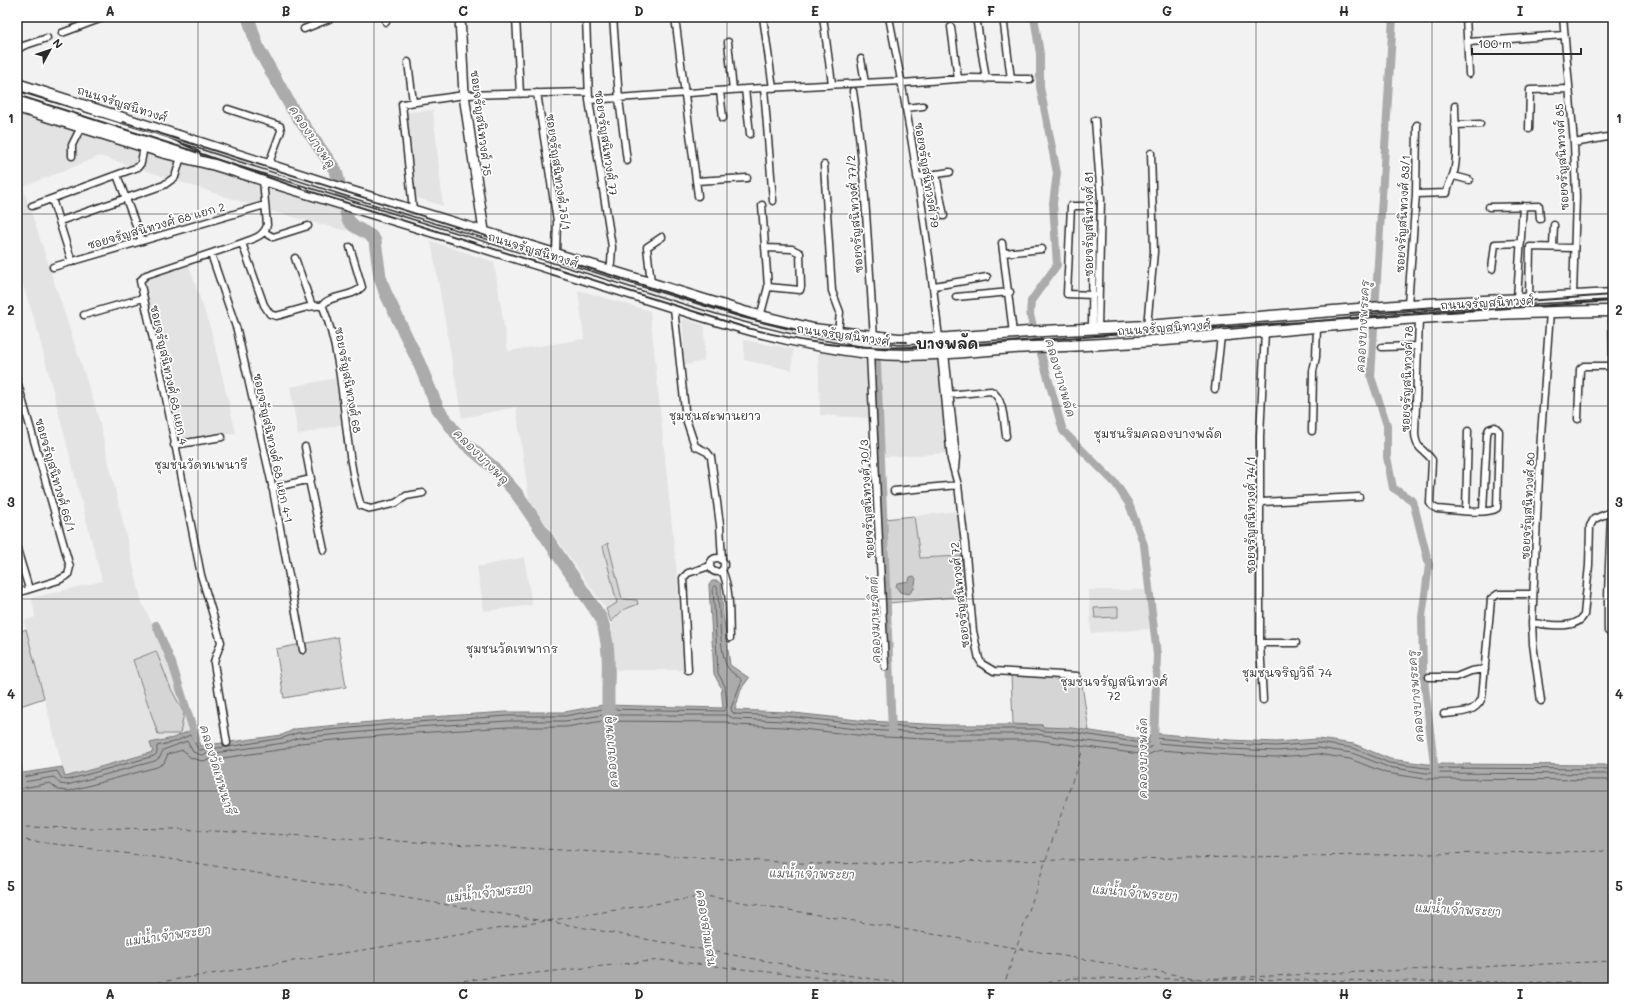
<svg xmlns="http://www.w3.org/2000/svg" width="1630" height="1005" viewBox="0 0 1630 1005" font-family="Mali,'Playpen Sans Thai',sans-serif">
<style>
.built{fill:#e3e3e3}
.green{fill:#d5d5d5;stroke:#808080}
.water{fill:#ababab;stroke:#787878}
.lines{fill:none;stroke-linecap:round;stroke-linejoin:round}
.shore{stroke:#5e5e5e;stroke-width:1}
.canal{stroke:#ababab;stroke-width:8}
.river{stroke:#ababab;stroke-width:13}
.ferry{stroke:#585858;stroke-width:1;stroke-dasharray:5 4;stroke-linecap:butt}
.street-casing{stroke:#2b2b2b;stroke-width:9}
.secondary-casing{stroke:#2b2b2b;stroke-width:12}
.primary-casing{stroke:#2b2b2b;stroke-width:13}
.street{stroke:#fff;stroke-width:6}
.secondary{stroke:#fff;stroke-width:9}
.primary{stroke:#fff;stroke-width:10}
.rail{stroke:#2b2b2b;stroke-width:2}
.grid{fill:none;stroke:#2b2b2b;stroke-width:1;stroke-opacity:0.55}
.labels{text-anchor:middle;stroke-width:3.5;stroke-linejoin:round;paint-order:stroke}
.street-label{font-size:11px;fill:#2b2b2b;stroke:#fff}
.water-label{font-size:12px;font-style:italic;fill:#585858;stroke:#fff}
.neighbourhood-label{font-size:12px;fill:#2b2b2b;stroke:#fff}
.district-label{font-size:15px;font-weight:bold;fill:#2b2b2b;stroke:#fff}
.neatline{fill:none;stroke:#2b2b2b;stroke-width:1.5}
.grid-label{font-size:13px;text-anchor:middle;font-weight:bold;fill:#2b2b2b}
</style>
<rect width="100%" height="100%" fill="#f2f2f2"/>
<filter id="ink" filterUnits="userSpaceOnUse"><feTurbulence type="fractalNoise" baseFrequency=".025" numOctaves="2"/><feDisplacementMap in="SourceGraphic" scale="8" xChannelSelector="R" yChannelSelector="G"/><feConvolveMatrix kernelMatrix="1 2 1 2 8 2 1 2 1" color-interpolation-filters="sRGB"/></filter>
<g filter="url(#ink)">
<path class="built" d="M17,110l324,99 11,22 -9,-1 -73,-19 -170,-55 -77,31 74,225 45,191 19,38 33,88 -21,9 -23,5 3,9 -88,25 -41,-156 11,-4 -3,-19 70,-17 -66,-256 -19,-58z
M433,110l10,96 -35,-11 -8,-82z
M431,241l63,21 14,89 76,-12 -6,-49 72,21 28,274 6,85h-68l-5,-48 -5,-13 -77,-109 -13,-93 -54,11z
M189,266l22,64 25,103 -59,10 -34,-161 3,-3z
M682,318l23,8 -1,35 -19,4z
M744,340l49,9 -1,21 -48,-10z
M818,352l61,9 61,-2 7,94 -64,4 -2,-38 -61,-4z
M336,378l6,46 -44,11 -8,-48z
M957,511l4,45 -41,2 -6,-42z
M524,557l8,48 -48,6 -7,-44z
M1089,590h58l2,39 -58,4z"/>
<path class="green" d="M914,516l6,42 41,-2 3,40 -75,7 -4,-84z
M608,543l14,56 15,1 1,4 -15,6 -12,12 -5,-13 11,-6 -14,-57z
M1118,607v10l-23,1 -1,-10z
M26,629l18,69 -27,9v-74z
M338,637l8,50 -62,11 -8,-49z
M156,651l15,38 13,24 -4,21h-22l-25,-74z
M1011,675l70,3 8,53 -47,-4v-2l-29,-1z"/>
<path class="water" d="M914,576l2,3 -2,10 -5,5 -9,-2 -4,-5 1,-4 12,-2 1,-4z
M712,581h6l3,3 2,30 7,51 19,13 -8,11 -6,21 50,2 82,9 78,4h97v2l30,1 76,12 3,-7 79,7 46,2 42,-3 36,5 36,15 37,5 186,1v223h-1596v-214l45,-7 3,10 88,-25 -3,-9 23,-5 21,-9 6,17 82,-11 13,-6 120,-11 92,-6h58l38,-7 120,3 -2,-21 -7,-13 -5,-89z"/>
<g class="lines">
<path class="shore" d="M228,747l55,-9 14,-5 119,-11 92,-6h57l38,-7 121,2 3,-5 -2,-20 -7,-13 -5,-86 2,-2 2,2c3,16 2,69 11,81 3,5 10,8 14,12l-11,28 1,4 3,2 50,2 82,9 78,4h93l5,2 29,1 75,12 7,-6 76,6 46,2 42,-3 35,5 36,15 37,5 187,1
M17,778l40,-7 5,8 5,1 87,-24 3,-3v-7l17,-4 16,-7 9,15 28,-3
M17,783l37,-6 6,7 7,1 88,-24 5,-4 3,-7 24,-9 6,11 8,3 83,-12 14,-5 118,-11 92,-6h57l38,-6h124l8,4 49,2 82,9 79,4h91l111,15 10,-6 73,6 46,2 42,-3 34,5 36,14 38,6 187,1
M17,789l33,-6 9,7 10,1 88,-24 7,-4 4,-9 15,-4 8,8 11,3 83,-12 15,-6 116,-10 92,-6h58l37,-6 124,1 8,3 49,2 82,9 79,4h90l112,15 13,-5 69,5 47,2 42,-3 32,5 36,14 39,6 188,1"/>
<path class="canal" d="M1034,17l6,37v33l17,86 -4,30 4,62 -26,36 -1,14 33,116 53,53 13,20 15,41 13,110 -3,88
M1393,17l-22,360 16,48v32l6,31 20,13 16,64 -7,52 1,53 12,103
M877,363l15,369
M156,625l16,38 24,76
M17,764l5,20"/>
<path class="river" d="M248,17l10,31 35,62 43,61 12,49 6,6 17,10 4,5 5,36 5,15 34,71 19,46 23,31 33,28 23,26 84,124c13,38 4,67 8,105"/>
<path class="ferry" d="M17,827l160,2 641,35 795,-13
M17,839l167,22 360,60
M547,921l279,51 107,16
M1214,979l399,4
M122,988l583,-92 496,83 412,-18
M392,988l269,-28 251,28
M1003,988l80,-239
M1021,988l51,-10 124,1"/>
<defs>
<path id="street" d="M386,17v5
M516,17l4,77
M586,17l3,83 23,147 -1,16 -2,7
M613,17l6,82 8,62
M675,17l23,179
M763,17l10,71
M823,17l9,67
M889,17c21,106 38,213 50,321
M976,17l10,62
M1003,17l8,62
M1466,17l3,57
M1563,17l11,126 2,54 -3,99
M951,27l7,52
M304,29l30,-12
M62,33l43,-16
M728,42l5,48
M1468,42l96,-7
M17,50l6,-4 24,-8
M861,59l4,24
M408,62l5,40
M902,83l67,-5 61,1
M764,88l9,113
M745,89l5,45
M720,91l3,27
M853,91c13,82 15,164 21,246
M537,93l20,128 -1,32
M589,100l156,-11 157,-8
M906,108l17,-2
M228,109l52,17 1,5 -13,35
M1095,120l6,79 -3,130
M1455,125l25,-1
M1529,129l1,-39 39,-1
M1574,143l39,-7
M72,156v-11l9,-18
M824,165l8,126 8,21 -2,21
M936,174l8,42
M117,175l25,66
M1454,176l15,4
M917,177l33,-5
M263,180l4,45c-3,12 -15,14 -25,18l22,62 6,9 6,2c11,-2 39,-14 47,-9 25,63 18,135 38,199l10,3 25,-6 10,-7 17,-3
M696,181l51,-3
M1416,194l31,-1c1,-10 7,-16 8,-26 3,-20 0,-41 0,-61
M52,199l20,63
M32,206l106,-39 3,-4 3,-17
M1489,207l50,-1 1,13
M413,210l-11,-106 62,-9 124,-3
M60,221l104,-36 11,-8 6,-20
M264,232l9,5 35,-11
M1002,243l11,90
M1553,247l1,-22
M765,248l27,1 8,4 1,34 -1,3 -32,-3
M1004,253l38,-4
M211,254l26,76 35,155 31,165
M295,258l17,48
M53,267l212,-62
M1492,269l3,-25 26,-1
M651,283l-4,-36 15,-10
M934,286l53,-9
M956,297l54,-5
M1517,298l6,-92
M1529,298l1,-51 44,1
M1408,305l8,-111 1,-69
M322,306c8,-12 30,-8 40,-19l-12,-40
M674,308l12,111 9,27 12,6 4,5 9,68 2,35
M1612,311l1,46
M84,315l59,-17
M760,317l8,-30 -6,-82
M1419,319l-4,114c1,18 9,15 17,27l-2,43 2,3 5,3c12,1 52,6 60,-1l2,-77 -4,-4 -6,2 -2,5 -4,77
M1147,326l7,-74 -3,-99
M1092,329l1,-123h-22l-4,88 26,1
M1382,347l36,-1
M870,353l15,314
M941,353l10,107 7,25 7,59 8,87 6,28 3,5 12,7 83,5
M945,353l11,104 -1,12
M17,381l53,186 -2,8 -9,5 -42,13
M1215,389l6,-53
M946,395l45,-4c13,7 13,32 15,45
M1578,419l2,-50 4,-3h29
M1312,431l1,-60 3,-14 1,-29
M174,445l48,-8
M309,480l15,70
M272,488l39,-9 -6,-32
M894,491l64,-6
M1261,502l98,-5
M1466,510l2,-79
M17,549l12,40
M710 565a7 7 0 1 1 14 0a7 7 0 1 1-14 0Z
M722,570c9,21 7,45 8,68
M1532,623c15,1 44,8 52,-8l5,-50 1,-39 4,-7 17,-7
M1608,631c-1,-39 2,-79 3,-119l2,-7
M1260,643h36
M688,670l-5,-92 5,-5 22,-7
M1429,677h27l15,-6 14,-2
M1263,700l-3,-57v-207l5,-105
M1541,701l-8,-57 -1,-21 9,-188 9,-123
M1444,714c15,-2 31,0 38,-16l9,-99 7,-5h35
M227,743l-13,-80c1,-7 5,-13 7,-21l-20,-67 -38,-192 -23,-102 6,-6 96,-32"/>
<path id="secondary" d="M460,17l4,78 20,136"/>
<path id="primary" d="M17,84l329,106 398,122 69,17 85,10 50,-1 95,-7 104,-5 261,-21 205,-11
M17,97l149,46 29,13
M17,107l148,46 50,12c123,38 247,75 370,114 94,29 185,63 284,74 54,6 110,-4 164,-6 113,-3 225,-15 337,-25 80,-8 162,-10 243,-11"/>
</defs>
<use href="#street" class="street-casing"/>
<use href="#secondary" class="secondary-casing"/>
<use href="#primary" class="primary-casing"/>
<use href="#street" class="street"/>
<use href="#secondary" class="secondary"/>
<use href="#primary" class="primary"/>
<path class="rail" d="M17,95l173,55 103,36 454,142c22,5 44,11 66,14 45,7 90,6 135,4l665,-45
M123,122l628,197c51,13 102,23 156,23
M1350,313l263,-18"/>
</g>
</g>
<path class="grid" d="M198,17v971M374,17v971M551,17v971M727,17v971M903,17v971M1079,17v971M1256,17v971M1432,17v971M17,214h1596M17,406h1596M17,599h1596M17,791h1596"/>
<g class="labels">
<g class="street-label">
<text transform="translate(122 104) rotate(18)" y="4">ถนนจรัญสนิทวงศ์</text>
<text transform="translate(481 123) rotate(83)" y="4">ซอยจรัญสนิทวงศ์ 75</text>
<text transform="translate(606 143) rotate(82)" y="4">ซอยจรัญสนิทวงศ์ 77</text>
<text transform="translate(1562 157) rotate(-93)" y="4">ซอยจรัญสนิทวงศ์ 85</text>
<text transform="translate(558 172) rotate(82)" y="4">ซอยจรัญสนิทวงศ์ 75/1</text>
<text transform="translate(927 175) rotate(81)" y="4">ซอยจรัญสนิทวงศ์ 79</text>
<text transform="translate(855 214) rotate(-94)" y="4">ซอยจรัญสนิทวงศ์ 77/2</text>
<text transform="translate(1403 214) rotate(-87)" y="4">ซอยจรัญสนิทวงศ์ 83/1</text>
<text transform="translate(1089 224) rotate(-90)" y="4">ซอยจรัญสนิทวงศ์ 81</text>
<text transform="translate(156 226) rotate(-16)" y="4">ซอยจรัญสนิทวงศ์ 68 แยก 2</text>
<text transform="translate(533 250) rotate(17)" y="4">ถนนจรัญสนิทวงศ์</text>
<text transform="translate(1487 303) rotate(-3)" y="4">ถนนจรัญสนิทวงศ์</text>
<text transform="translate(1164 328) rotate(-4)" y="4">ถนนจรัญสนิทวงศ์</text>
<text transform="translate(843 335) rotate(8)" y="4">ถนนจรัญสนิทวงศ์</text>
<text transform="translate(169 375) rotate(78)" y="4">ซอยจรัญสนิทวงศ์ 68 แยก 4</text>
<text transform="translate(1407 379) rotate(-88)" y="4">ซอยจรัญสนิทวงศ์ 78</text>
<text transform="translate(348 380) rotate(80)" y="4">ซอยจรัญสนิทวงศ์ 68</text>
<text transform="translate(273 448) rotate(78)" y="4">ซอยจรัญสนิทวงศ์ 68 แยก 4-1</text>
<text transform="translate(55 475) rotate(74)" y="4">ซอยจรัญสนิทวงศ์ 66/1</text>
<text transform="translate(867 499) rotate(-93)" y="4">ซอยจรัญสนิทวงศ์ 70/3</text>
<text transform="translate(1528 506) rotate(-87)" y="4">ซอยจรัญสนิทวงศ์ 80</text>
<text transform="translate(1251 515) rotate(-90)" y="4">ซอยจรัญสนิทวงศ์ 74/1</text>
<text transform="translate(960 595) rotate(-96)" y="4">ซอยจรัญสนิทวงศ์ 72</text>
</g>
<g class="water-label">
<text transform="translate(312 137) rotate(56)" y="4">คลองบางพลู</text>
<text transform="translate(1363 326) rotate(-87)" y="4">คลองบางพระครู</text>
<text transform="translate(1060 378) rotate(74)" y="4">คลองบางพลัด</text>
<text transform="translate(481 457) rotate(45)" y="4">คลองบางพลู</text>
<text transform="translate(875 620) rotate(-92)" y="4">คลองมานะจิตต์</text>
<text transform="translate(1416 696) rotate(-95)" y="4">คลองบางพระครู</text>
<text transform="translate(611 752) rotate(-95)" y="4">คลองบางพลู</text>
<text transform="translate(1143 758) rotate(-90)" y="4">คลองบางพลัด</text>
<text transform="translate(217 770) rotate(73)" y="4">คลองวัดเทพนารี</text>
<text transform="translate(812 874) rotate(1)" y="4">แม่น้ำเจ้าพระยา</text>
<text transform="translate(489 893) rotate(-7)" y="4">แม่น้ำเจ้าพระยา</text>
<text transform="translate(1135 893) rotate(5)" y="4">แม่น้ำเจ้าพระยา</text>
<text transform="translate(1458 910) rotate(3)" y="4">แม่น้ำเจ้าพระยา</text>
<text transform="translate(706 928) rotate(81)" y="4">คลองสามเสน</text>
<text transform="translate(168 936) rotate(-8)" y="4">แม่น้ำเจ้าพระยา</text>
</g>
<g class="neighbourhood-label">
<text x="715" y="420">ชุมชนสะพานยาว</text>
<text x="1158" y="438">ชุมชนริมคลองบางพลัด</text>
<text x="201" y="469">ชุมชนวัดทเพนารี</text>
<text x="512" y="653">ชุมชนวัดเทพากร</text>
<text x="1287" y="677">ชุมชนจริญวิถี 74</text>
<text x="1114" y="686">ชุมชนจรัญสนิทวงศ์<tspan x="1114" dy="14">72</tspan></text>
</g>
<g class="district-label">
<text x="947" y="349">บางพลัด</text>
</g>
</g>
<rect width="1630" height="1005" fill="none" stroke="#fff" stroke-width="44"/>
<g transform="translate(50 50) rotate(50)" stroke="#ffffff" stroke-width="3" paint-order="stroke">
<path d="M0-3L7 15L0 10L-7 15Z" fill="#2b2b2b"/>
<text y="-6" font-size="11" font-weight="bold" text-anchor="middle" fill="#2b2b2b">N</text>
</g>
<path d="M1472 48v6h109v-6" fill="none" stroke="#2b2b2b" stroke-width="2"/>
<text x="1478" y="48" font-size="12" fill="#2b2b2b" stroke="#ffffff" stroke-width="3" paint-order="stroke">100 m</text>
<rect x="22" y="22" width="1586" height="961" class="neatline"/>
<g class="grid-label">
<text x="110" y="16">A</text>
<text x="286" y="16">B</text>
<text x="463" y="16">C</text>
<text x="639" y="16">D</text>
<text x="815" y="16">E</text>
<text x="991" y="16">F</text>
<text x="1167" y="16">G</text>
<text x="1344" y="16">H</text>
<text x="1520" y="16">I</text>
<text x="11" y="123">1</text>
<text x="1619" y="123">1</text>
<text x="11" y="315">2</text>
<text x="1619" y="315">2</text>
<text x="11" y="507">3</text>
<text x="1619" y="507">3</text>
<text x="11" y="699">4</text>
<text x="1619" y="699">4</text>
<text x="11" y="891">5</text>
<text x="1619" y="891">5</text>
<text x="110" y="999">A</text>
<text x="286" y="999">B</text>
<text x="463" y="999">C</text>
<text x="639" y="999">D</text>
<text x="815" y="999">E</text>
<text x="991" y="999">F</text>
<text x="1167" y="999">G</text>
<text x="1344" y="999">H</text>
<text x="1520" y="999">I</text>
</g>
</svg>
